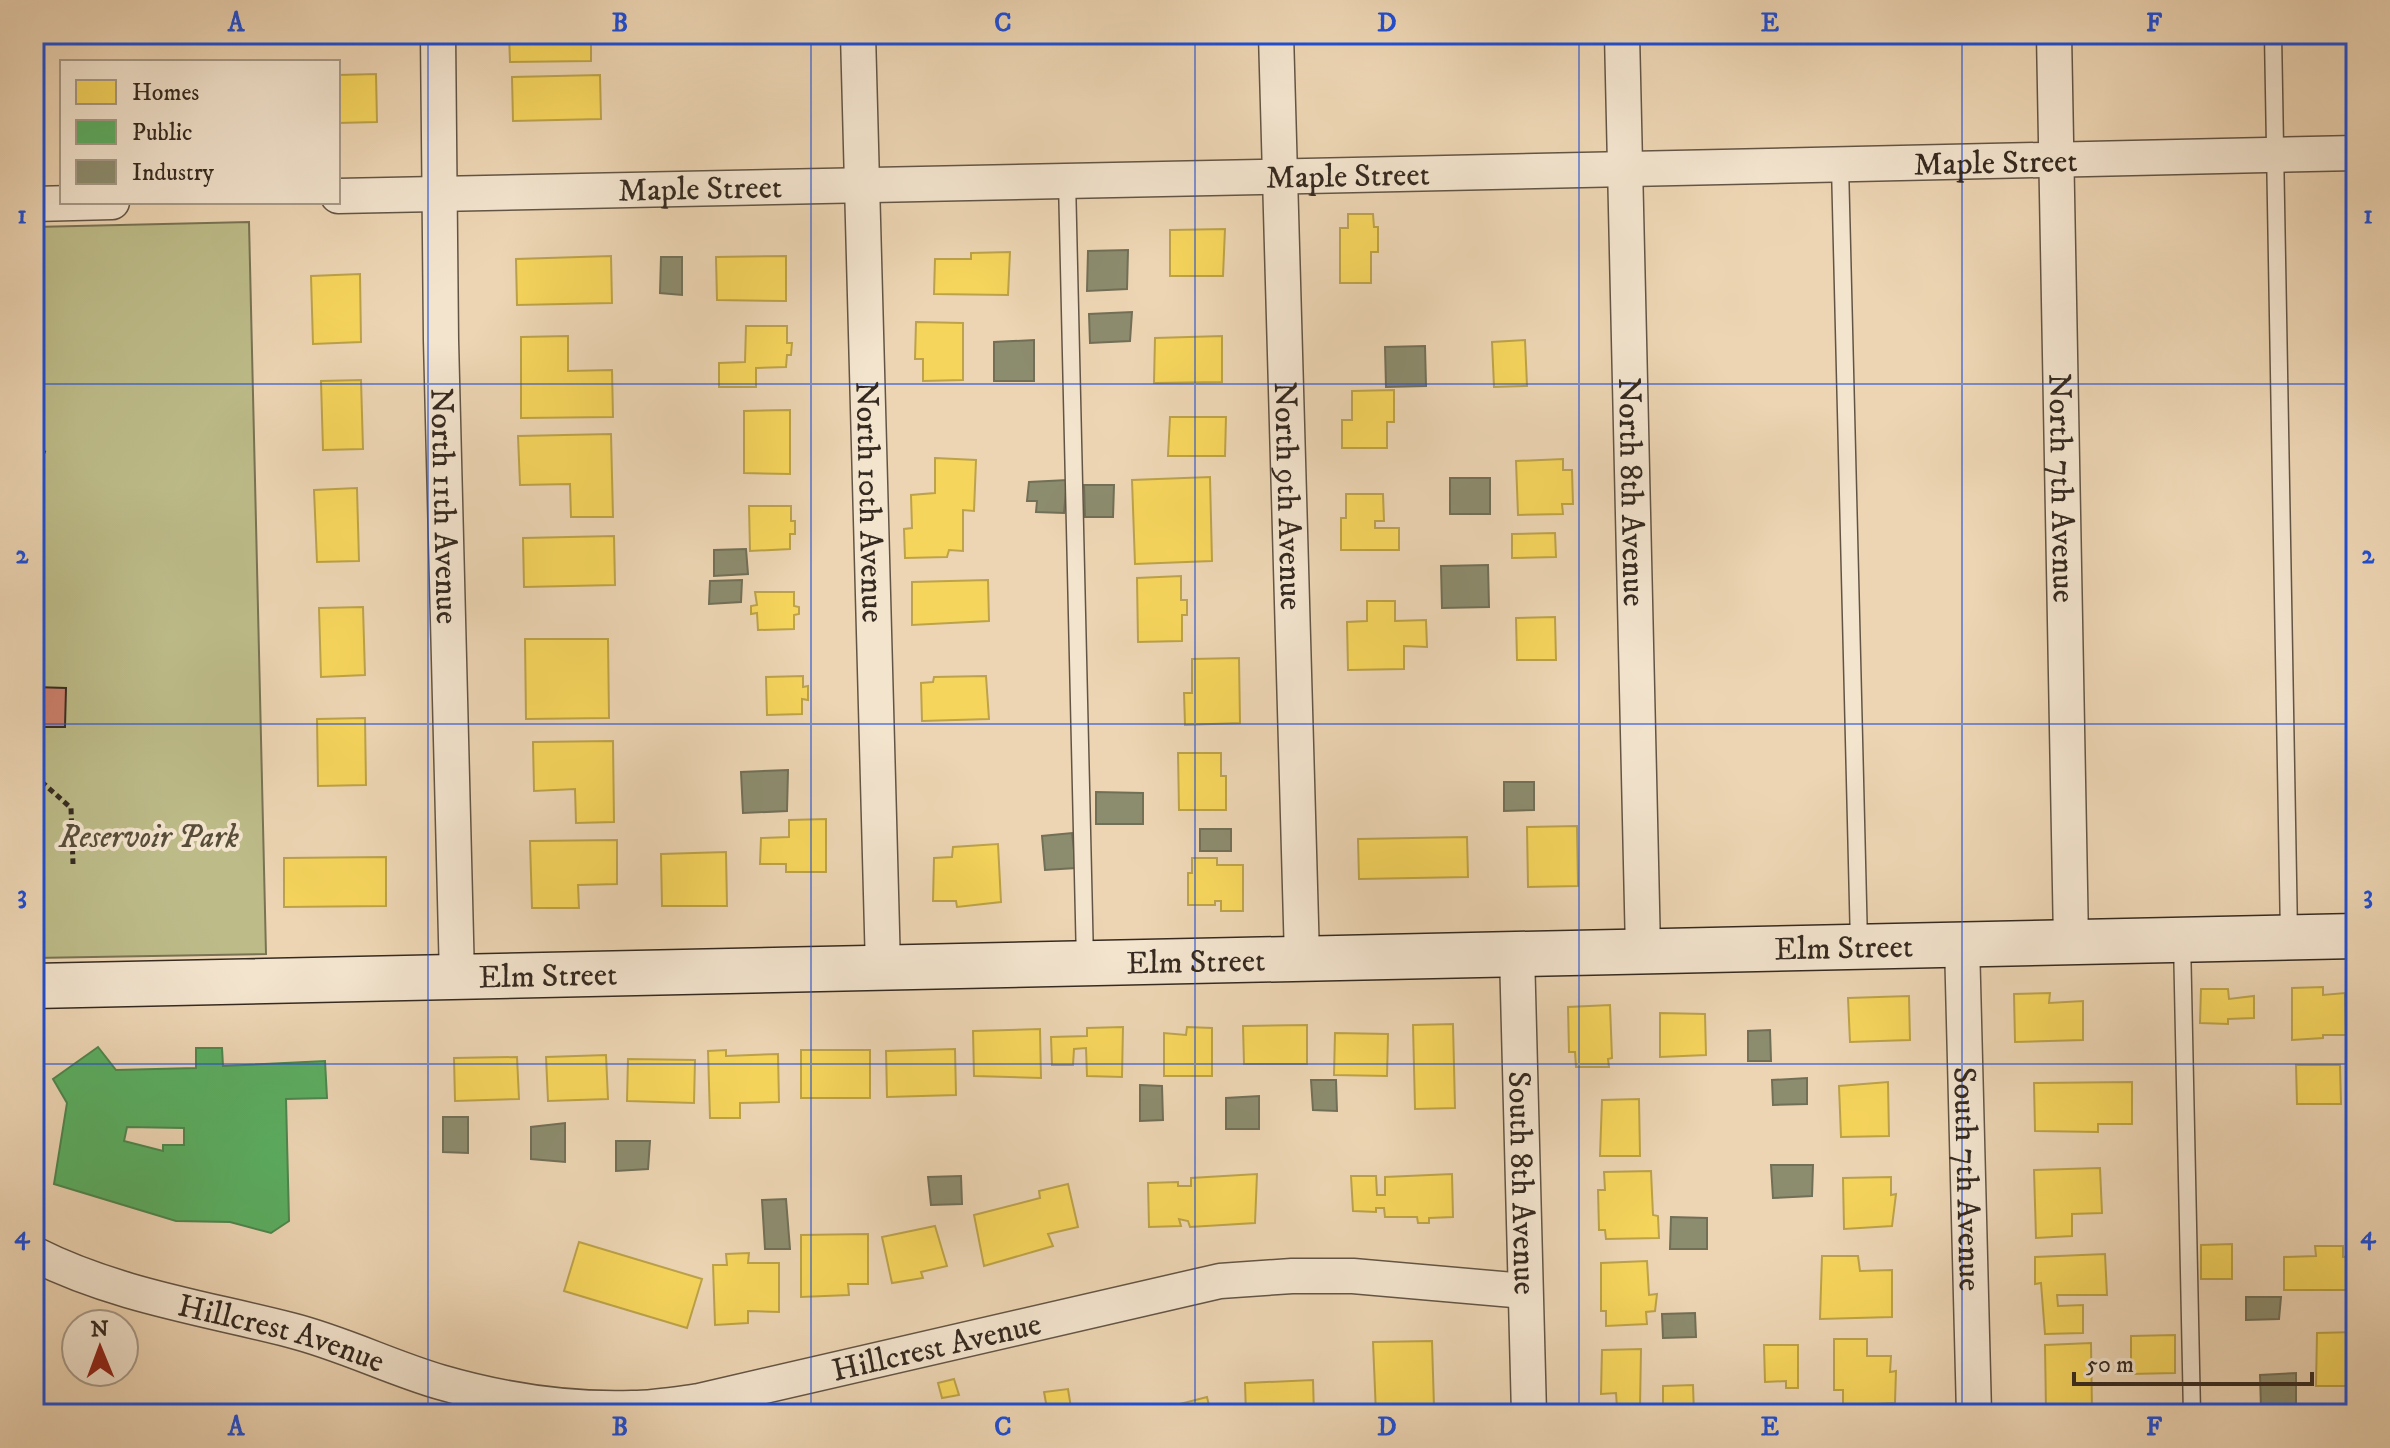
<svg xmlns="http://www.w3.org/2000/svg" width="2390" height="1448" viewBox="0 0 2390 1448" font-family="'IM FELL DW Pica',serif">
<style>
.green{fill:#bdbc89;stroke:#797354;stroke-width:2}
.homes{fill:#f6d55c;stroke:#bca24a;stroke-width:2}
.public{fill:#5aae61;stroke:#4f864e;stroke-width:2;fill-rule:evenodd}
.industry{fill:#8c8c6e;stroke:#726f57;stroke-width:2}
.building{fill:#ce806d;stroke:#352a20;stroke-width:2}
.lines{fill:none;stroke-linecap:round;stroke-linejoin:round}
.lane-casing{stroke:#635545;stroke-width:19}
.street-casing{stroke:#635545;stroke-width:37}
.secondary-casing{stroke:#352a20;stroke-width:47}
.path{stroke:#352a20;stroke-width:5;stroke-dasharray:6 4;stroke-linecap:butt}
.lane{stroke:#f3e4ce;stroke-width:16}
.street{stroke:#f3e4ce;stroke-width:34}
.secondary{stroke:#f3e4ce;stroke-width:44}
.grid{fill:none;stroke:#1d4ed8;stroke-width:2;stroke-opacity:0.55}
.labels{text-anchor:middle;stroke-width:8;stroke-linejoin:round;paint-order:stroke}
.street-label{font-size:32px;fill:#352a20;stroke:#f3e4ce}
.park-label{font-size:32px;font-style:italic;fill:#574e3a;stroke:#f3e4ce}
.neatline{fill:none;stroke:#1d4ed8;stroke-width:3}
.grid-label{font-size:26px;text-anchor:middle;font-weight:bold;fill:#1d4ed8}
</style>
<rect width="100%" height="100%" fill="#edd5b3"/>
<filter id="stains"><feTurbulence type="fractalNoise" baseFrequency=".0025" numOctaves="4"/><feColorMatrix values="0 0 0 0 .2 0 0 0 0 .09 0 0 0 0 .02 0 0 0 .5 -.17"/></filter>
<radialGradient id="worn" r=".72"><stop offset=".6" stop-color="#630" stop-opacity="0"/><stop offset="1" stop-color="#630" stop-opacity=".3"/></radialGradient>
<path class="green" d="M249,222l17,732 -232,4v-731z"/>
<path class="homes" d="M509,34h82v27l-81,1z
M376,74l1,48 -39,1v-48z
M600,75l1,44 -88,2 -1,-44z
M1348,214h25l1,13h4v25h-7v31h-31v-55h8z
M1225,229l-2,47h-53v-46z
M1010,252l-2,43 -74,-1 1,-35h36v-6z
M611,256l1,47 -95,2 -1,-46z
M786,256v45l-69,-1 -1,-43z
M360,274l1,68 -48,2 -2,-68z
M916,322l47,1v57l-40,1v-22h-8z
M746,326h41v17h5l-1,12h-4l-1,12 -30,1v19h-37v-24l26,-1z
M568,336v35l44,-1 1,47 -92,1v-81z
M1222,336v46l-68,1 1,-45z
M1525,340l2,46 -33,1 -2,-45z
M361,380l2,69 -40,1 -2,-69z
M1394,390v32h-7v26h-45v-28h10v-29z
M790,410v64l-46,-1v-62z
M1170,417h56l-1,39h-57z
M611,434l2,83h-42l-1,-33 -50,1 -2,-49z
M935,458l41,2 -2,51 -11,-1v41l-14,-1 -2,7 -42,1 -1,-29 8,-1 -1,-33 24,-2z
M1563,459v11h9l1,34h-11l1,10 -45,1 -2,-54z
M1210,477l2,84 -77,3 -3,-84z
M357,488l2,73 -42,1 -3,-72z
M1346,494h37l1,27h-9v7h24v22h-58v-32h5z
M749,506h42v15h4v13h-5v15l-40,2z
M1555,533l1,24 -44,1v-24z
M614,536l1,49 -91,2 -1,-49z
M1181,576v24h6v15h-5v26l-44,1 -1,-64z
M988,580l1,41 -77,4v-43z
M755,592h39v14l5,1v7l-5,1v14l-36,1 -1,-17 -6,1v-8l6,-1z
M1367,601h28v20l31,-1 1,27 -23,-1v23l-56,1 -1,-48 20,-1z
M363,607l2,68 -44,2 -2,-69z
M1555,617l1,43h-39l-1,-42z
M525,639h83l1,79 -83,1z
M1239,658l1,65 -55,2 -1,-32h8v-34z
M803,676v11l5,-1v14l-6,-1v15l-35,1 -1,-38z
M986,676l3,43 -67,2 -1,-38 12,-1 1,-5z
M365,718l1,67 -48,1 -1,-67z
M613,741l1,81 -38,1 -1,-34 -41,2 -1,-49z
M1178,753h43v23h5v34h-47z
M826,819v53h-40v-8h-26l1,-26 28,-1v-17z
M1577,826l1,60 -50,1 -1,-60z
M1467,837l1,40 -109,2 -1,-40z
M617,840v44l-39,1 1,23h-47l-2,-67z
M998,844l3,58 -44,5 -1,-6h-23l1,-43 18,-1 1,-10z
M726,852l1,54h-65l-1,-52z
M386,857v49l-102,1v-49z
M1192,858h25v7h26v46h-22v-10h-6v4h-27v-32h4z
M2323,987v8l22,-2 1,42h-23v3l-31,2v-52z
M2201,989h27l1,10 25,-3v22l-26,1v5l-28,-1z
M2050,993l-1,10 34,-2v39l-68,2 -1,-48z
M1909,996l1,44 -60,2 -2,-44z
M1610,1005l2,53 -4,1 1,8h-33l-1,-15h-6l-1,-45z
M1660,1013l45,1 1,41 -46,2z
M1453,1024l2,84 -40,1 -2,-84z
M1307,1025v39h-63l-1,-38z
M1123,1027l-1,50 -35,-1 -1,-28 -12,1 -1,16h-21l-1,-28 36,-1v-8z
M1187,1027l25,1v48h-48v-43l22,2z
M1040,1029l1,49 -67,-2 -1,-45z
M1335,1033l53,1 -1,42 -53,-1z
M955,1049l1,46 -69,2 -1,-46z
M726,1050v6l52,-2 1,48 -39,1v15h-30l-2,-67z
M801,1050h69v48h-69z
M606,1055l2,44 -60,2 -2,-44z
M517,1057l2,42 -64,2 -1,-43z
M628,1059l67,1 -1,43 -67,-2z
M2296,1065h44l1,39h-44z
M1888,1082l1,54 -48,1 -2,-51z
M2132,1082v42h-34v8l-63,-1 -1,-48z
M1639,1099l1,57h-40l2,-56z
M2100,1168l2,45 -30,1v22l-36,2 -2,-68z
M1651,1171l2,44 5,1 1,22 -53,1 -1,-9h-6l-1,-40h7l-1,-18z
M1257,1174l-2,49 -65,4 -2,-6 -9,-2 2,7 -32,1 -1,-44 30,-1v4h13v-8z
M1452,1174l1,43 -24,1v5h-11l-1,-6h-32l-1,-9h-8v4l-23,-1 -2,-35h25l1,19h8v-18z
M1891,1177v18l5,-1 -4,32 -48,3 -1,-51z
M1068,1184l10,43 -30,7 5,12 -69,20 -10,-51 66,-17 -1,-7z
M935,1226l12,40 -26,6 2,6 -31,5 -10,-46z
M868,1234v50h-20l1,11 -48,2v-62z
M579,1242l123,37 -15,49 -123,-37z
M2232,1244v35h-31v-34z
M2315,1246h28v11l13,-1v34h-72v-33l32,-1z
M749,1253l-1,10h31v49l-31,-1v12l-33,2 -2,-60h14l-1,-11z
M2105,1254l2,41h-50l1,11 25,-1v28l-38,1 -4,-51 -6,1v-27z
M1822,1256h36l2,15 32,-1v47l-72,2z
M1647,1261l2,34 8,-1 -2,17 -9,1 1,12 -41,2v-15h-5v-48z
M2356,1332v54h-40l1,-53z
M2175,1335v38l-44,1v-38z
M1834,1339h33v17h24l-1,16 6,-1 -1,32 -52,3v-16h-9z
M1432,1341l2,66 21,-1v8h-79l-3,-72z
M2091,1343l1,68h-46l-1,-66z
M1764,1345h34v43h-12v-7l-21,1z
M1641,1349l-1,58 -23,1 -1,-15 -15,1 1,-44z
M954,1379l5,16 -17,3 -4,-15z
M1313,1380l1,34h-68l-1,-31z
M1693,1385l1,29h-31v-28z
M1068,1389l4,25h-24l-4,-22z
M1207,1397l4,17 -66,-1z"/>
<path class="public" d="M98,1047l18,23 80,-2v-20h26l1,18 102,-5 2,37 -41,1 3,122 -18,12 -41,-11 -54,-1 -122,-37 13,-81 -14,-24zM127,1127l57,1v17h-21v6l-39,-10z"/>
<path class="industry" d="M1128,250l-1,39 -40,2 1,-40z
M661,257h21v38l-22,-2z
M1132,312l-2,29 -40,2 -1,-29z
M1034,340v41h-40v-39z
M1425,346l1,40 -40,1 -1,-40z
M1450,478h40v36h-40z
M1067,480l-3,33 -28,-1 1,-11h-10l2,-19z
M1084,485h30l-1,32h-28z
M746,549l2,25 -34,2v-26z
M1488,565l1,42 -47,1 -1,-42z
M742,580l-1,22 -32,2 1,-23z
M788,770l-1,41 -44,2 -2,-41z
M1504,782h30v28l-30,1z
M1096,792l47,1v31h-47z
M1200,829h31v22h-31z
M1072,833l4,35 -31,2 -3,-34z
M1770,1030l1,31h-23v-30z
M1807,1078v26l-34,1 -1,-25z
M1311,1080h25l1,31 -24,-1z
M1140,1085l22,1 1,34 -23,1z
M1259,1096v33h-33v-31z
M443,1117h25v36l-25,-1z
M565,1123v39l-34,-3v-32z
M616,1141h34l-2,28 -32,2z
M1771,1165h42l-1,31 -39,2z
M961,1176l1,28 -31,1 -3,-28z
M786,1199l4,50h-25l-3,-49z
M1671,1217l36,1v31h-37z
M2246,1297h35l-2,22 -33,1z
M1695,1313l1,24 -33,1 -1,-24z
M2296,1373v35h-35l-1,-33z"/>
<path class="building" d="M34,687l32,1 -1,39h-31z"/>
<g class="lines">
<defs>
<path id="lane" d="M2273,34l16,901
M1840,165l19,779
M1067,180l18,782
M2182,940l10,474"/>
<g id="street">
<path id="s1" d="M438,34l3,306 16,638"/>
<path id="s2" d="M858,34l25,934"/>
<path id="s3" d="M1276,34l26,924"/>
<path id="s4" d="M1622,34l21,916"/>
<path id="s5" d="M2054,34l17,907"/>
<path id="s6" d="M338,196c673,-16 1345,-25 2018,-43"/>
<path d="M34,204l78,-2"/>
<path id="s7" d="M1962,943l12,471"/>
<path id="s8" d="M1517,953l12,461"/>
<path id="s9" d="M34,1254c81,41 170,54 256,76 52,13 99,37 150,52 62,18 127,28 192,26 22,0 45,-4 67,-7l521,-120 72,-5h61l172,15"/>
</g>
<g id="secondary">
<path id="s10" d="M34,986l2322,-50"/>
</g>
</defs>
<use href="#lane" class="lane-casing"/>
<use href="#street" class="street-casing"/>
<use href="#secondary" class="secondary-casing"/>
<path class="path" d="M34,474l10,-24
M34,775l37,33 2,56"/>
<use href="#lane" class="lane"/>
<use href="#street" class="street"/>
<use href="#secondary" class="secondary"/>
</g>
<path class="grid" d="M428,34v1380M811,34v1380M1195,34v1380M1579,34v1380M1962,34v1380M34,384h2322M34,724h2322M34,1064h2322"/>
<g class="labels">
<g class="street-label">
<text dy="11" stroke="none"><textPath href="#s6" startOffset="1658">Maple Street</textPath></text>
<text dy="11" stroke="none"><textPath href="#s6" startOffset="1010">Maple Street</textPath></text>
<text dy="11" stroke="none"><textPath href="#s6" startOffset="362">Maple Street</textPath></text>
<text dy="11" stroke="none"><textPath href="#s5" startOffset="454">North 7th Avenue</textPath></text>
<text dy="11" stroke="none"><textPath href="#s4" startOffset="458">North 8th Avenue</textPath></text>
<text dy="11" stroke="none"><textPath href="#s3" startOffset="462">North 9th Avenue</textPath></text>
<text dy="11" stroke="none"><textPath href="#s2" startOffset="468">North 10th Avenue</textPath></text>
<text dy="11" stroke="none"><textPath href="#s1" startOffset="472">North 11th Avenue</textPath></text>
<text dy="11" stroke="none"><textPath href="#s10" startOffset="1810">Elm Street</textPath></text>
<text dy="11" stroke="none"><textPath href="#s10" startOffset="1162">Elm Street</textPath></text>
<text dy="11" stroke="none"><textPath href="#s10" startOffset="514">Elm Street</textPath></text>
<text dy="11" stroke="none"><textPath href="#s7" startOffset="236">South 7th Avenue</textPath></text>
<text dy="11" stroke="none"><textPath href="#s8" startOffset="230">South 8th Avenue</textPath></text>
<text dy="11" stroke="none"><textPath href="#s9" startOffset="260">Hillcrest Avenue</textPath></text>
<text dy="11" stroke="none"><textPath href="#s9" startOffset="932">Hillcrest Avenue</textPath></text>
</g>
<g class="park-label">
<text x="149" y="847">Reservoir Park</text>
</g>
</g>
<rect width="2390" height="1448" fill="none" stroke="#edd5b3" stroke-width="88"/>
<rect x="60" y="60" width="280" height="144" fill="#f3e4ce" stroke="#a79a88" stroke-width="2"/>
<rect x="76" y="80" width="40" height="24" fill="#f6d55c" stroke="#a79a88" stroke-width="2"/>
<text x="132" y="100" font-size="24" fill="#352a20">Homes</text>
<rect x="76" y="120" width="40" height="24" fill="#5aae61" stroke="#a79a88" stroke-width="2"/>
<text x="132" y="140" font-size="24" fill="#352a20">Public</text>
<rect x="76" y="160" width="40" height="24" fill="#8c8c6e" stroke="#a79a88" stroke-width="2"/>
<text x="132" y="180" font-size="24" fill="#352a20">Industry</text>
<g transform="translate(100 1348) rotate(359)"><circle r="38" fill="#f3e4ce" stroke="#a79a88" stroke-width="2"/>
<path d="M0-6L14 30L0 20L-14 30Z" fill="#8f2418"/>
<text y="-12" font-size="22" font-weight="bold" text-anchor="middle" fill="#352a20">N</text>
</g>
<path d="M2074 1372v12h238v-12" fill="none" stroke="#352a20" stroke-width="4"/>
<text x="2086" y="1372" font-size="24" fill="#352a20" stroke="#f3e4ce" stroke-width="6" paint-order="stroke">50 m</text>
<rect x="44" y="44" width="2302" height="1360" class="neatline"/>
<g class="grid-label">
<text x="236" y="31">A</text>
<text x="620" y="31">B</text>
<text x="1003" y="31">C</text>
<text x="1387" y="31">D</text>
<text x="1770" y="31">E</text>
<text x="2154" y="31">F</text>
<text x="22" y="223">1</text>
<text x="2368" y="223">1</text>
<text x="22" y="563">2</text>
<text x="2368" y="563">2</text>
<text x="22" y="903">3</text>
<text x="2368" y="903">3</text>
<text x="22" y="1243">4</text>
<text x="2368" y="1243">4</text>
<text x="236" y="1435">A</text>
<text x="620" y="1435">B</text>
<text x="1003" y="1435">C</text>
<text x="1387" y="1435">D</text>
<text x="1770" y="1435">E</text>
<text x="2154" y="1435">F</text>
</g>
<rect width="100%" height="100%" filter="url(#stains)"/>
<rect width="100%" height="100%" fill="url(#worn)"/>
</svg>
